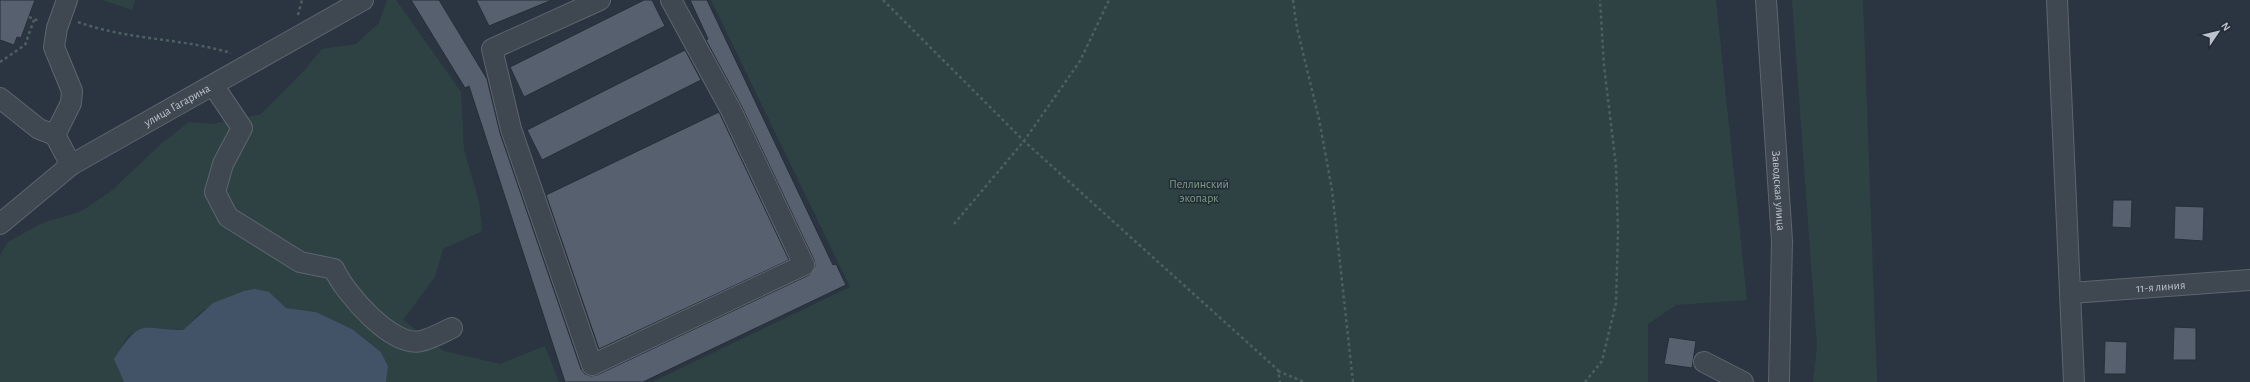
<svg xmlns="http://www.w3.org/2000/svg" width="2250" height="382" viewBox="0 0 2250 382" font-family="'Alegreya Sans',sans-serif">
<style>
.green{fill:#2e4243}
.water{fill:#425368}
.building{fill:#56606e;stroke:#252e39}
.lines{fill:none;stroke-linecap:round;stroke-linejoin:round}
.minor-casing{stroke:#5d656f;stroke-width:22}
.path{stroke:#4d5f61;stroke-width:2.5;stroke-dasharray:3 3;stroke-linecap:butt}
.minor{stroke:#3f4751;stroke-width:20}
.labels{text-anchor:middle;stroke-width:3;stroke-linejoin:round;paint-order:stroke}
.street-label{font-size:12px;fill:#bcc2cb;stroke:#232c37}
.park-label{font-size:12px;fill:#7d9e84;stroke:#232c37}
</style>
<rect width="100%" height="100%" fill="#2b3541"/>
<path class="green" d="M103,0h32l-3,10z
M387,0h9l65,92 3,58 15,51 3,30 -39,18 -8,28 -32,43 41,31 56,13 45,-18 14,36h-173l2,-16 -7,-14 -29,-23 -36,-17 -30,-4 -82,1 -21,21c-25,-1 -58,-10 -63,25 0,5 -3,12 -1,16 1,4 4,7 5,11h-124v-127l8,-13 34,-19 38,-11 30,-20 51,-48 28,-22 23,2 49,-10 39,-39 22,-26 34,-5 23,-21z
M711,0h1005l31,300 -71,5 -28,19v58h-996l198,-95z
M1792,0h71l14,382h-64l4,-35z"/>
<path class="water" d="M255,289l14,3 17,16 30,4 36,17 29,23 7,14 -2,16h-262l-10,-23c27,-42 26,-30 69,-29l30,-27 31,-12z"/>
<path class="building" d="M0,0h35l-14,38 -4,-1 -3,8 -14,-5z
M411,0h28l48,79 13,54 81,236 4,5 6,2 6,-1 212,-100 6,-9 -1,-6 -73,-155 -35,-65 2,-1 -18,-39h17l126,265 3,-1 10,21 -203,97h-78l-96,-296 -4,2z
M476,0h76l-63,26z
M644,0h8l13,26 -141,71 -14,-30z
M685,50l16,30 -159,80 -15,-30z
M719,112l70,148 -190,89 -53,-154z
M2113,200h19l-1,28 -19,-1z
M2175,206l29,1 -1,34 -29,-2z
M2174,327l22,1v32h-23z
M1669,337l27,4 -4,27 -28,-4z
M2105,341l22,1 -1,32h-22z"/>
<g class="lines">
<defs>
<g id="minor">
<path d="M67,0l-10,28 -3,19 18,44 -1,12 -16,32 16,30"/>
<path d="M600,0l-108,49 19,80 81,236 212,-100 -73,-155 -60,-110"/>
<path id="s1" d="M1766,0l16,241 -3,141"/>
<path d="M2057,0l17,382"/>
<path d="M213,85l29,43 -19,36 -8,28 13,25 72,45 34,7c10,23 58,79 87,72 10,-2 22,-9 31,-13"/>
<path d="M0,98l39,31 16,6"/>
<path id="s2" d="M0,224l71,-59 292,-165"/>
<path id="s3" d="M2071,293l179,-13"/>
<path d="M1704,362l39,20"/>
</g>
</defs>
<use href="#minor" class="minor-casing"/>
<path class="path" d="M883,0l141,141 254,229 2,12
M1293,0l4,28 22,91 13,71 21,192
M298,15l4,-15
M29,17l10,4
M78,22c49,18 103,16 153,31
M0,62l25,-17 9,-25
M954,224l70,-83 56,-80 29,-61
M1278,371l26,11
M1585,382l17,-21 14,-58 2,-72 -2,-65 -12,-100 -4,-66"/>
<use href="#minor" class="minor"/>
</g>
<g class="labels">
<g class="street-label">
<text dy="4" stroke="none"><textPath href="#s2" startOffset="214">улица Гагарина</textPath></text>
<text dy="4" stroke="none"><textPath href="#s1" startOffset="191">Заводская улица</textPath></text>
<text dy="4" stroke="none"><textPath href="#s3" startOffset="90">11-я линия</textPath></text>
</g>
<g class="park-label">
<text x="1199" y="188">Пеллинский<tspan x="1199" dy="14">экопарк</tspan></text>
</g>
</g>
<g transform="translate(2218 32) rotate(55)" stroke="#232c37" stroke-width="3" paint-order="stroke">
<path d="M0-3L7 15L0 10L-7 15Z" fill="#bcc2cb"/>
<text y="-6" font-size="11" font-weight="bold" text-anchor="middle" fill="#bcc2cb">N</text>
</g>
</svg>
